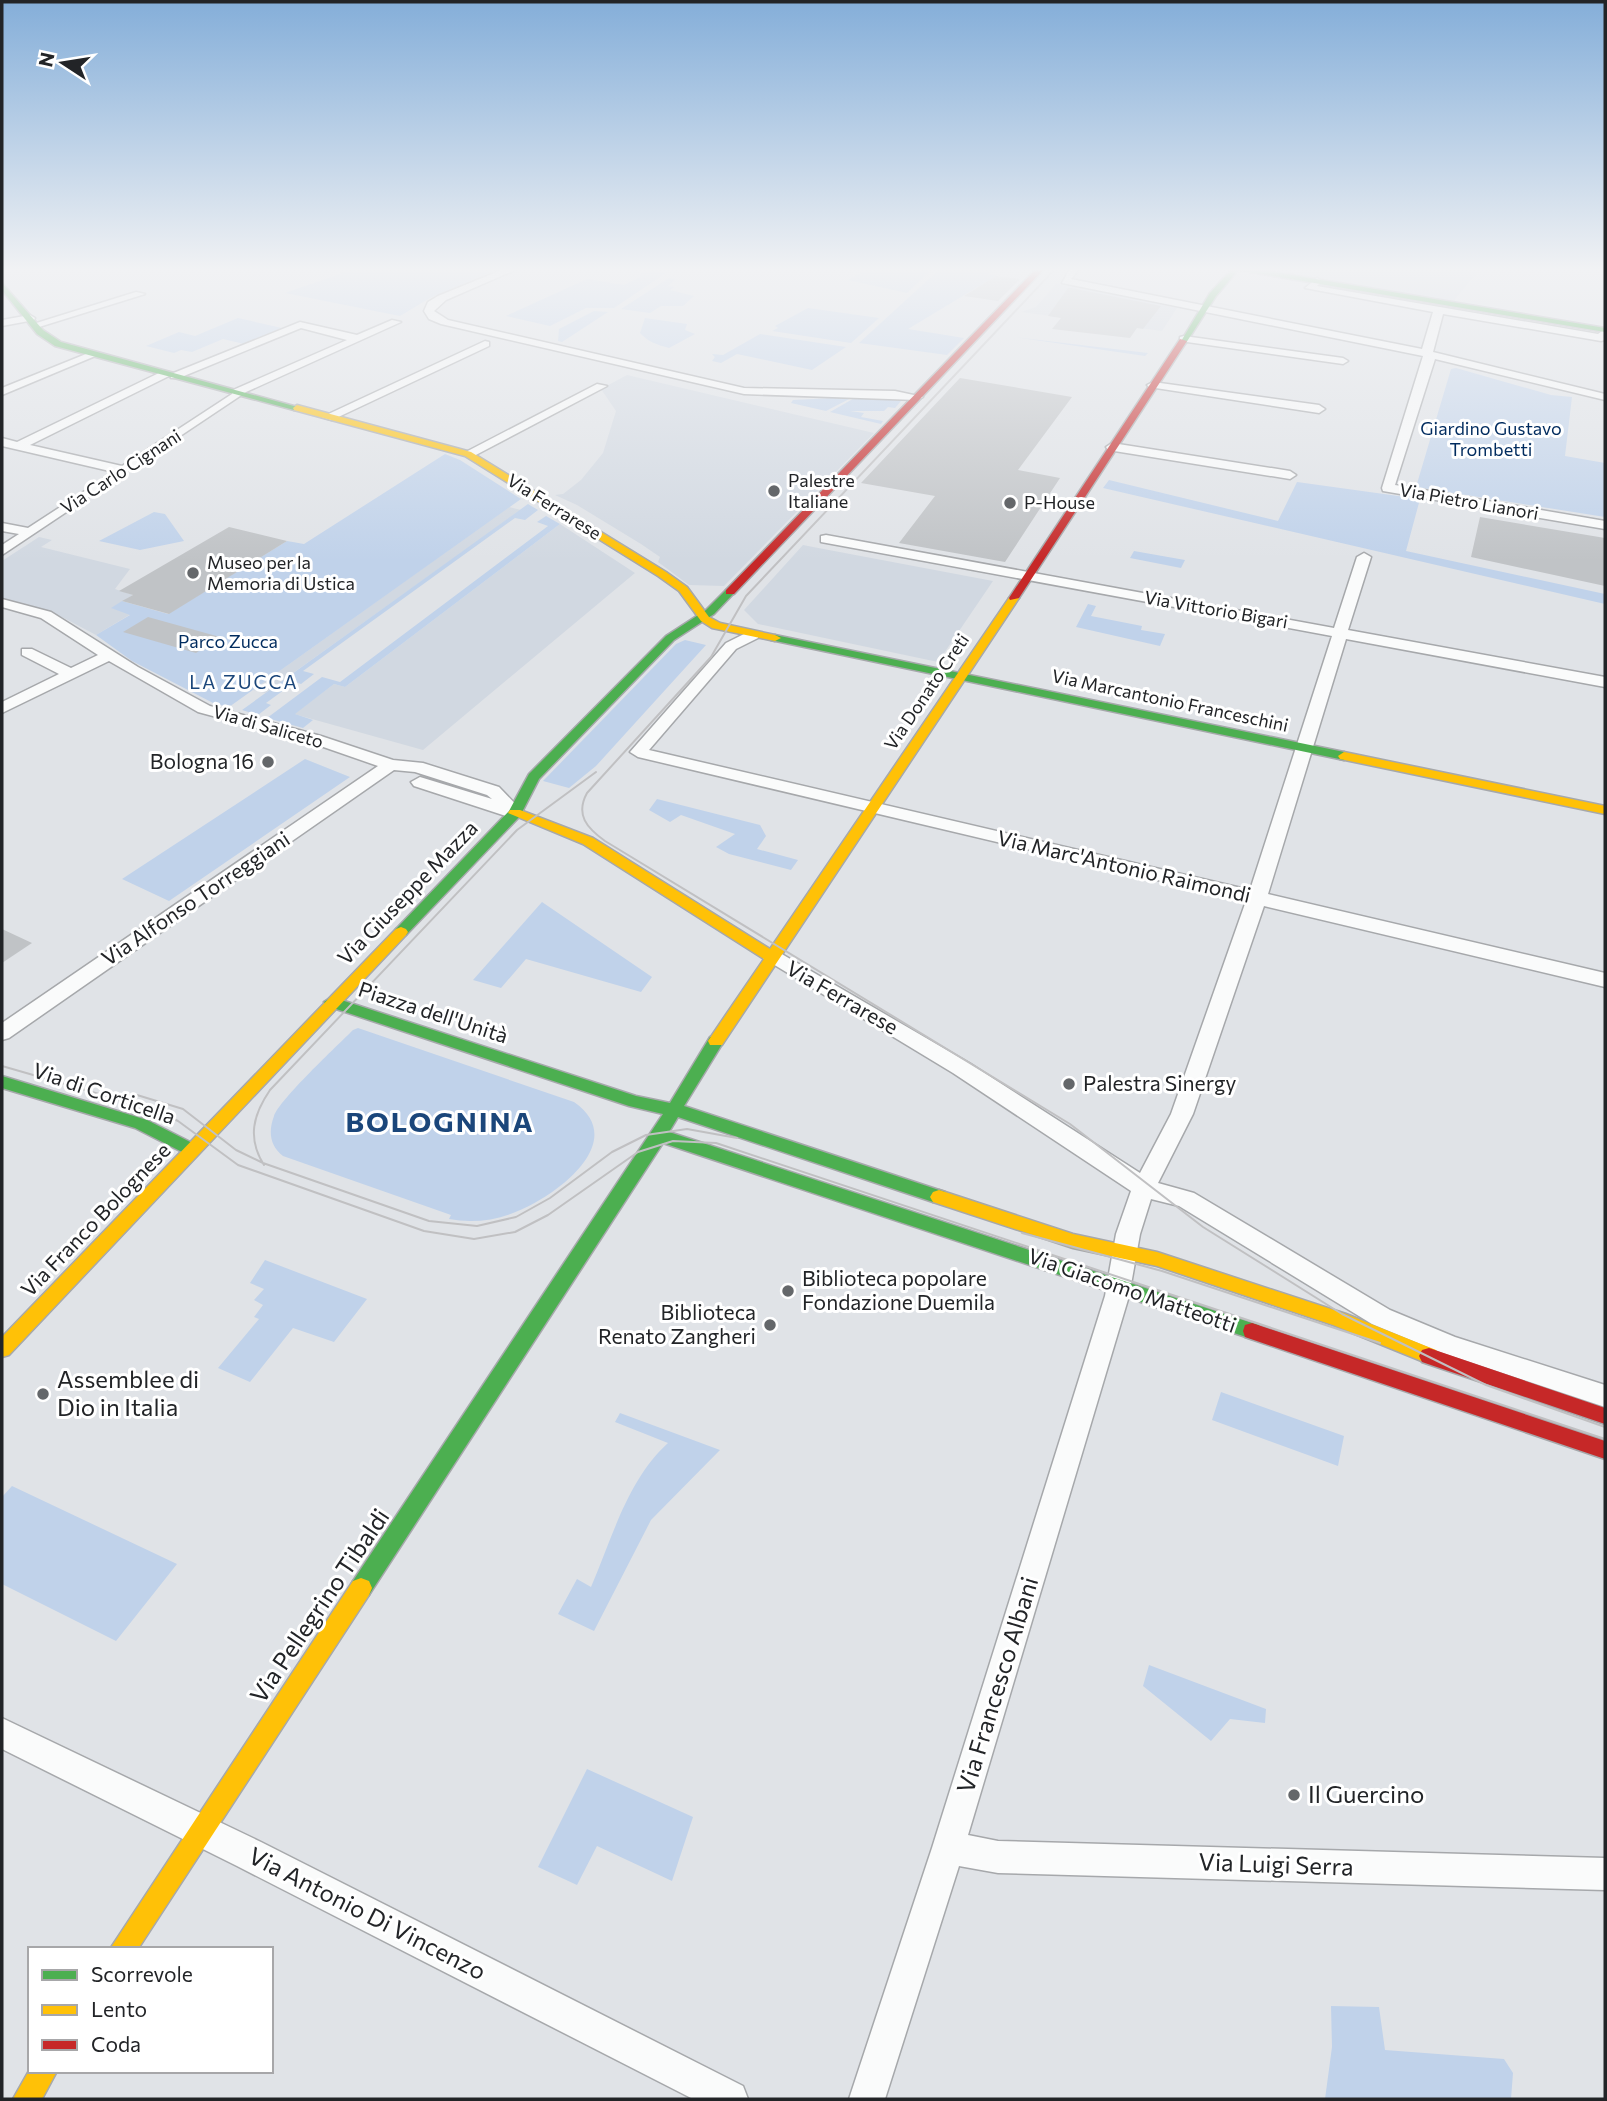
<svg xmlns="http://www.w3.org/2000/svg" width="1607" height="2101" viewBox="0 0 1607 2101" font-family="Commissioner,sans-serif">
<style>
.built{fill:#d1d8e1}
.green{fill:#c0d2ea}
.building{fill:#c0c3c6}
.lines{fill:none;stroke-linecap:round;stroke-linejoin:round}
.street-casing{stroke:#a6a8ab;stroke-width:3}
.fast-casing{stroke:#a6a8ab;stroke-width:3}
.slow-casing{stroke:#a6a8ab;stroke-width:3}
.jam-casing{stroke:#a6a8ab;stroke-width:3}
.street{fill:#fafbfb;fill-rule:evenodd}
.fast{fill:#4caf50;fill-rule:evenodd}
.slow{fill:#ffc107;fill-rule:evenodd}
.jam{fill:#c62828;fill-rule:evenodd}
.tram{stroke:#c0c0c2;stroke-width:2}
.poi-dot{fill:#64676a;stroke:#fff;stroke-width:2.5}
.labels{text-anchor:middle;stroke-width:6;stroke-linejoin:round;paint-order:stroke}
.far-park-label{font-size:18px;fill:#002b5e;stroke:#fff}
.far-street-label{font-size:18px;fill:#222427;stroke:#fff}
.far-poi-label{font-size:18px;fill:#222427;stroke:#fff;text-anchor:start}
.far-neighbourhood-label{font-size:19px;letter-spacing:2px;fill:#1b467a;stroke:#fff}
.poi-label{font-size:21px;fill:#222427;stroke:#fff;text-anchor:end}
.street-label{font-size:21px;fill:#222427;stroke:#fff}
.near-poi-label{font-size:24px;fill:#222427;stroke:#fff;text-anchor:start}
.near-street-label{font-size:24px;fill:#222427;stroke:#fff}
.district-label{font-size:28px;font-weight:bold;letter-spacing:2px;fill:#1b467a;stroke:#fff}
</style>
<rect width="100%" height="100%" fill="#e0e3e7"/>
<path class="built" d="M1267,267h215l-27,32 -1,6 -188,-32 4,-4z
M1056,284l26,4 95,20 -15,23 -141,-19 15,-5z
M627,375l247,58 -150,153 -35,-1 -31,-23 2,-5 -19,-13 -64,-39 -22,-10 8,-1 18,-14 22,-27 13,-42 -15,-22z
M509,507l12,3 -256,183 -12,-3z
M560,524l75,49 -212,177 -129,-36 40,-30 11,3z
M39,537l13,3 -11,7 89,22 -15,20 18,6 -21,13 19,6 -35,21 -34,-18 -60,-17v-39z
M803,545l10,2 180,34 -55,81 -180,-38 -14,-14z"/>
<path class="green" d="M360,267h143l-73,31 -30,18 -115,-23z
M872,267h54l8,1 -27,25 -59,-13z
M942,267l57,1 -11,6 8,2 -88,53 56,9 -17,17 -88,-12z
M642,270l24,3 -52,35h-28l-36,18 -44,-10 81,-37 37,6 16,-8z
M669,278l7,1 -8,7 6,1 -4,3 24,6 -11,10h-22l-11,7 -29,-4z
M808,308l71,10 -28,25 -79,-12 6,-3 -3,-2z
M594,311l14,1 -46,30 -4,-1 1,-12z
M238,318l44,10 -38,16 -21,-5 -31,13 -11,-2 -7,3 -28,-7 33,-14 16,4z
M645,318l42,6 -2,6 10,4 -26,14c-11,-3 -21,-6 -29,-15z
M760,334l86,13 -34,23 -75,-16 -16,9 -9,-2 3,-4 -3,-3 11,1z
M1014,337l134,16 -3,3z
M1456,368l95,27 21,2 -7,59 40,7v54l-189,-30 35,-118z
M858,396l43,5 -6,7 -7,-1 -4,4h-34l14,2 -3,4 22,4 -2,3 -51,-12z
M853,397l-27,14 -35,-8 2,-3z
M445,454l15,6 61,39 -292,208 -14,-3 -83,-43 -36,-26 34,-20 -19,-7 11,-7 46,13 119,-73 17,3z
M1109,480l169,41 19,-39 123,17 -14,52 199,43v10l-502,-116z
M528,504l10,6 -13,10 -10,-2 -212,153 11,3 -13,10 -6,-2 -29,21 5,2 -13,10 -16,-5z
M154,512l11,2 19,27 -44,9 -41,-9z
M546,516l14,8 -215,163 -11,-3 -39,30 18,6 -10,8 -36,-10 55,-41 18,5 208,-156 -11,-4z
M1134,551l51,9 -4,8 -51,-10z
M1088,604l8,2 -5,10 51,10 -1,4 24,4 -5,12 -84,-19z
M685,640l21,5 -110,121 -27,22 -26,-7 133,-137z
M305,759l45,18 -181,124 -47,-22z
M657,799l103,26 6,11 -9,13 41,11 -7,10 -62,-16 -13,-7 19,-13 -54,-19 -11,7 -21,-12z
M542,902l110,75 -11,15 -115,-33 -25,29 -28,-8z
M358,1028l216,74c58,40 -22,97 -61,111 -20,8 -43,10 -64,6l2,-4 -168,-59c-13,-10 -15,-24 -9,-40 6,-17 63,-70 79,-86z
M265,1260l102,39 -33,43 -41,-14 -43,54 -32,-14 41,-49 -5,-2 9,-12 -9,-5 10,-11 -14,-6z
M1221,1392l123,44 -6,30 -126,-46z
M620,1413l100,37 -69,70 -57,111 -36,-17 19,-35 14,8c21,-49 37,-108 77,-144l-53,-21z
M12,1486l165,78 -61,77 -114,-57v-87z
M1149,1665l117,44 -1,14 -35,-4 -19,22 -68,-55z
M587,1769l106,48 -21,64 -75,-35 -20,39 -39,-18z
M1331,2006l48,1 6,43 119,9 9,14 -2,26h-186l7,-52z"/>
<path class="building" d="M996,276l24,3 -22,22 -34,-5z
M1068,288h3l90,18 -18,23 -6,-1 -7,10 -78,-9 9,-11 -13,-2z
M960,378l112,19 -54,73 42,8 -55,84 -106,-19 36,-47 -74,-13z
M1480,517l125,21v48l-134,-29z
M229,527l58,14 -118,73 -47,-13 11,-6 -14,-4z
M148,617l72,20 -24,16 -73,-21z
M2,929l30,14 -30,20z"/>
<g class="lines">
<defs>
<path id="street" d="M509,267h13l-76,33 -12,11 14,9 296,68 151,3 28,6 -6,3 -173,-6 -303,-70 -12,-5 -5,-8 4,-9 10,-6z
M1071,267h10l-10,12 351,70 11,-37 -128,-24 12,-10 5,3 -5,5 281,48 7,-5v11l-4,1 -158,-27 -10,38 172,42v6l-170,-41 -40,126 210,36v8l-222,-38 -1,-3 41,-132 -361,-73z
M136,292l9,2 -106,33 -9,-2z
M30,315l5,3 -1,2 -32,6v-6z
M392,320l9,2 -155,70 -244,163v-10l17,-11 -17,-3v-8l26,5 86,-56 -112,-26v-8l15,4 144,-70h8v4l-139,69 92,21 110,-72 1,-4 114,-50 -46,-12 -122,50h-8v-4l129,-52 57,13z
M1184,336l159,22 5,3 -5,3 -163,-23v-4z
M485,341l4,1v4l-157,74 -10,-3z
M91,352l9,2 -98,41v-7z
M1153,382l166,23 6,4 -6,4 -170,-26 -2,-2z
M597,384l10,2 -135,71 -10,-3z
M1112,443l178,28 6,4 -6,4 -182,-29 -2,-3z
M826,535l508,93 23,-71 7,-4 7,4 -23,73 257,47v10l-259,-48 -78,255 337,79v14l-341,-81 -71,208 -35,69 36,10 196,117 65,27 150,48v22l-165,-55 -68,-28 -193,-118 -28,-7 -11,35 -11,62 -161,539 30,6 607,17v32l-607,-17 -39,-7 -74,233h-36l83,-251 173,-552 11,-62 15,-43 -178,-118 -190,-115 3,-5h14l189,110 171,110 31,-59 75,-213 -608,-144 -8,-5 96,-109 22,-11h10v6l-22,11 -87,101 601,140 82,-254 -511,-94v-6z
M2,599l49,13 87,55 72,39 111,30 72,24 30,3 76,24 25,26 -9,5 -6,-1 -95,-31 -3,-4 9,-5 72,22 -5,-4 -72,-23 -21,-2 -385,268 -7,2v-17l376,-257 -69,-24 -111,-30 -89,-51 -107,52v-11l57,-28 -37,-19v-6h10l39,19 27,-13 -57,-37 -39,-11z
M2,1718l259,124 482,244 5,13h-55l-456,-233 -235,-117z"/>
<path id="fast" d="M1230,267h15l360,61v4l-367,-62 -22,26 -30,47h-6l30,-50 22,-24z
M2,283l41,47 18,12 240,66 -7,2 -239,-64 -18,-12 -35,-44z
M726,590l9,2 -21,22 -40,26 -135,139 -19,37 -114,119h-10l-2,-3 2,-3 113,-118 20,-37 137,-138 40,-26z
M775,635l569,117 6,4 -6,4 -573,-120 -2,-2z
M332,997l304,99 34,7 40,-66h12l2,4 -40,65 261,86 3,5 -3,5h-12l-255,-85 -9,15 583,191 7,2 2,6 -2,6 -7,2 -589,-196 -294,452 -8,3 -8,-3 -3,-7 3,-7 310,-467 -34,-8 -302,-100 -3,-4z
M2,1076l145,44 51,26 2,4 -2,4h-12l-51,-26 -133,-40z"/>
<path id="slow" d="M297,405l174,47 195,120 21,15 22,30 11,6 55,12 6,3 -6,3 -63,-13 -11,-7 -22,-30 -21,-15 -193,-120 -171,-46 -1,-2z
M1014,595l5,3 -297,447h-12l-2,-4 56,-82 -181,-115 -75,-31 2,-3h10l73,28 177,111 239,-351z
M1344,752l261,54v8l-265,-55 -2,-3z
M401,927l5,2 2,3 -2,3 -397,420 -7,2v-20l394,-408z
M939,1190l134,44 84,18 189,62 90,36 3,6 -3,6 -7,2 -96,-39 -176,-59 -84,-18 -140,-46 -3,-5 3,-5z
M361,1578l8,3 3,7 -3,7 -231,354h-28l243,-368z
M30,2069v2h27l-15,28h-29z"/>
<path id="jam" d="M1038,267h8l-312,327h-8v-4z
M1180,339l7,2 -168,257 -9,2 -1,-2z
M1252,1323l353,118v18l-360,-122 -2,-6 2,-6z
M1429,1348l176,60v16l-183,-62 -3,-6 3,-6z"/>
</defs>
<use href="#street" class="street-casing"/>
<use href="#fast" class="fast-casing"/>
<use href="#slow" class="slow-casing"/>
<use href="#jam" class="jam-casing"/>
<use href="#street" class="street"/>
<use href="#fast" class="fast"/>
<use href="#slow" class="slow"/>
<use href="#jam" class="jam"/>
<path class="tram" d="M1057,267l-311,329 -35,61 -124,136c-12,22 0,35 18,48l465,283 133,103 139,87 144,71 119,42
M2,1066l156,45 20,10 60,44 186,66 50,8 41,-7 33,-17 90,-63 35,-11 43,2 889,296
M137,1095l46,14 53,41 27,13 166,58 48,5 39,-9 34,-19 62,-46 34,-17 41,-6 50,9
M264,1165c-17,-27 -11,-50 6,-75l247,-260 79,-58
M1022,1233l140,38 218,72"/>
</g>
<linearGradient id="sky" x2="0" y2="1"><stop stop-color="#84aed9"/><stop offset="0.48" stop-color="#f1f2f4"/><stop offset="1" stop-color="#f1f2f4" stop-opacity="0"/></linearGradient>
<rect width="1607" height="561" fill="url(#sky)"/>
<g class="poi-dot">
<circle cx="774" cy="491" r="7"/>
<circle cx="1010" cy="503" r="7"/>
<circle cx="193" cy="573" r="7"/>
<circle cx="268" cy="762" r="7"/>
<circle cx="1069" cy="1084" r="7"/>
<circle cx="788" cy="1291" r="7"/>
<circle cx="770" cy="1325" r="7"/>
<circle cx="43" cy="1394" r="7"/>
<circle cx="1294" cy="1795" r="7"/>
</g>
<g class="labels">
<g class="far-park-label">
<text x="1491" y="435">Giardino Gustavo<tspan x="1491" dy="21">Trombetti</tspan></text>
<text x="228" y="648">Parco Zucca</text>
</g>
<g class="far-street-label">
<text transform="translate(121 472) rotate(-33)" y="6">Via Carlo Cignani</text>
<text transform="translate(1469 502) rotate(10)" y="6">Via Pietro Lianori</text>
<text transform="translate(554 507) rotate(32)" y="6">Via Ferrarese</text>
<text transform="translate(1216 610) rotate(10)" y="6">Via Vittorio Bigari</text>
<text transform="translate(927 692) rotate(-56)" y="6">Via Donato Creti</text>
<text transform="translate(1170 701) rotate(12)" y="6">Via Marcantonio Franceschini</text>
<text transform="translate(268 727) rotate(16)" y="6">Via di Saliceto</text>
</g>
<g class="far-poi-label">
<text x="788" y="487">Palestre<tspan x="788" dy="21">Italiane</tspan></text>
<text x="1024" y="509">P-House</text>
<text x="207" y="569">Museo per la<tspan x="207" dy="21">Memoria di Ustica</tspan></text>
</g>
<g class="far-neighbourhood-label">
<text x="244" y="689">LA ZUCCA</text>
</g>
<g class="poi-label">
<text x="254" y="769">Bologna 16</text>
<text x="1083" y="1091" text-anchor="start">Palestra Sinergy</text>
<text x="802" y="1286" text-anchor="start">Biblioteca popolare<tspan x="802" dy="24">Fondazione Duemila</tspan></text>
<text x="756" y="1320">Biblioteca<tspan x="756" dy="24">Renato Zangheri</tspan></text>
</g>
<g class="street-label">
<text transform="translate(1124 867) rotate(13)" y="7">Via Marc'Antonio Raimondi</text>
<text transform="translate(408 893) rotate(-46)" y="7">Via Giuseppe Mazza</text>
<text transform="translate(196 899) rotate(-34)" y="7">Via Alfonso Torreggiani</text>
<text transform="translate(842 998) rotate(30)" y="7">Via Ferrarese</text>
<text transform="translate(433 1013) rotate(18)" y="7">Piazza dell'Unità</text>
<text transform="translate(104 1094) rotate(19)" y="7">Via di Corticella</text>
<text transform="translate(96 1220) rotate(-46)" y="7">Via Franco Bolognese</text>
<text transform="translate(1132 1291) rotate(19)" y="7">Via Giacomo Matteotti</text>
</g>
<g class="near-poi-label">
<text x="57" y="1388">Assemblee di<tspan x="57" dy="28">Dio in Italia</tspan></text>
<text x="1308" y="1803">Il Guercino</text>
</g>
<g class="near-street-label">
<text transform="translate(320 1606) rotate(-56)" y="8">Via Pellegrino Tibaldi</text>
<text transform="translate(998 1685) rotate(-73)" y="8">Via Francesco Albani</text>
<text transform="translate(1276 1865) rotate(2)" y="8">Via Luigi Serra</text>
<text transform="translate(367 1914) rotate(27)" y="8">Via Antonio Di Vincenzo</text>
</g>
<g class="district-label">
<text x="440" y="1132">BOLOGNINA</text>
</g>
</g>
<rect width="1607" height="2101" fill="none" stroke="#222427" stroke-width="7"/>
<rect x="28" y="1947" width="245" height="126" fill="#ffffff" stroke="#a7a7a9" stroke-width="2"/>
<rect x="42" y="1970" width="35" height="10" fill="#4caf50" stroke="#a7a7a9" stroke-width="2"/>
<text x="91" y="1982" font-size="21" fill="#222427">Scorrevole</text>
<rect x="42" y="2005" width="35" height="10" fill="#ffc107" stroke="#a7a7a9" stroke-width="2"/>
<text x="91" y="2017" font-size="21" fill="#222427">Lento</text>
<rect x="42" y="2040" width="35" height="10" fill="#c62828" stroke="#a7a7a9" stroke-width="2"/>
<text x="91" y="2052" font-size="21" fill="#222427">Coda</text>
<g transform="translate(63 63) rotate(282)" stroke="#ffffff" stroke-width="5" paint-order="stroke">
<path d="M0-5L12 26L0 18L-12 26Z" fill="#222427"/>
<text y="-10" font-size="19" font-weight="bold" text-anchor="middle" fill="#222427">N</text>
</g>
</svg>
